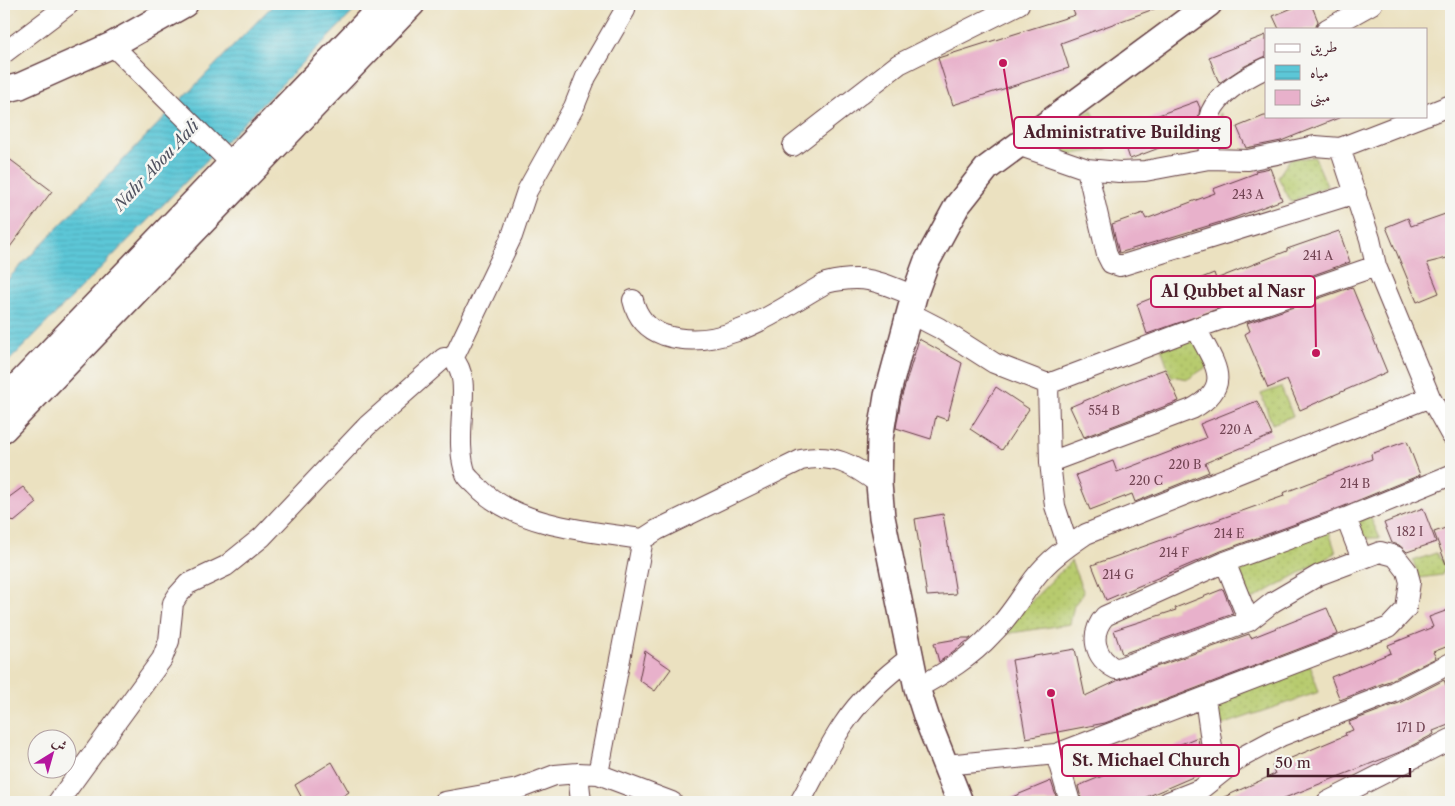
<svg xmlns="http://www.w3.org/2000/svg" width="1455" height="806" viewBox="0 0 1455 806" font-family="'Libre Caslon Text',Amiri,serif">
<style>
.garden{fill:url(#garden-dots);stroke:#80754c}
.water{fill:url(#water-rules);stroke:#537381}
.building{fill:#e8b1cb}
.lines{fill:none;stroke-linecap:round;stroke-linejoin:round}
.minor-casing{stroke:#623c41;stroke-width:22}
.major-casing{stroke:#623c41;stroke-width:28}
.minor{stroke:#fff;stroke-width:20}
.major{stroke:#fff;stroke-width:25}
.labels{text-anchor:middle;stroke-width:5;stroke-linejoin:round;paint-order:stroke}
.number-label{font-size:12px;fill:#724453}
.water-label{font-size:16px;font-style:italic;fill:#4f515f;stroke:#f6f6f2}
.leader{fill:none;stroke:#c2185b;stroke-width:2}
.callout-dot{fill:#c2185b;stroke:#f6f6f2;stroke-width:2}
.callout{fill:#f6f6f2;stroke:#c2185b;stroke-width:2}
.callout-label{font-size:16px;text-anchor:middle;font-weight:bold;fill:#4a1f2b}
</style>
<defs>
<pattern id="garden-dots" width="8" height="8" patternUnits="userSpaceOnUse" patternTransform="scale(1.25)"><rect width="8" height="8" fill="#b7cb6e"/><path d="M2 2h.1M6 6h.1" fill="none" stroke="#9fae5f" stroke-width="1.8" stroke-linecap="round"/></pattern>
<pattern id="water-rules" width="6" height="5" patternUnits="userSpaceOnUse" patternTransform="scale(1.25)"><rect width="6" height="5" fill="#5cc7d7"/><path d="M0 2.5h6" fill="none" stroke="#52aab9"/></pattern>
</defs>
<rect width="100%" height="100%" fill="#f6f6f2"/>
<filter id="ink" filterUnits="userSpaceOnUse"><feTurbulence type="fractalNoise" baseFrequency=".02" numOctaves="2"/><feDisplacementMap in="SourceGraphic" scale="10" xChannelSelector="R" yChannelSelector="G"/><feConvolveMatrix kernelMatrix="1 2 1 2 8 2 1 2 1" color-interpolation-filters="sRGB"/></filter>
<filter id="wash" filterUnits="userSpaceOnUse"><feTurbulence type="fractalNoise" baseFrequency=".0096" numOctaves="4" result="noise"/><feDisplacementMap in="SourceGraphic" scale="20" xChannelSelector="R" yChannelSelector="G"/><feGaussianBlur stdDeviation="1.12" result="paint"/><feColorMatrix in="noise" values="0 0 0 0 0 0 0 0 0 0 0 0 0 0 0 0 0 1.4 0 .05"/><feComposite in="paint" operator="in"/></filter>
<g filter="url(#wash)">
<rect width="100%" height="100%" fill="#ebe1c0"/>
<path class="garden" d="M1092,110l15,39 -42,6 -12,-21z
M1220,112l11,28 -16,-1z
M1315,157l12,29 -36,16 -13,-25 12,-18z
M1194,332l14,34 -20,13 -17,-3 -11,-31z
M1281,387l12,29 -21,8 -11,-30z
M1367,510l13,28h-16l-10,-21z
M1328,528l8,25 -87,48 -16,-39z
M1436,553l10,13 -4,9 -23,3 -6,-17z
M1071,561l13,32 -10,12 -4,19 -72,11z
M1310,665l9,27 -97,33 -9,-24z"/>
<path class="water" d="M274,4h87l-357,362v-83z"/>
<g id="blocks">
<path class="building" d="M1070,4l92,2 -101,37 8,25 -116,37 -15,-47 137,-43z
M1302,4h9l7,17 -3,8h-36l-6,-13z
M1266,35v21l-21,10 -26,17 -10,-26z
M1197,101l3,7 -4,26 -66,25 -10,-30z
M1264,116h77v1l-60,24 -35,7 -9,-21z
M4,155l48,36 -48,64z
M1270,168l12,32 -48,18 -115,35 -7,-29 31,-11 3,6 69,-26 -2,-4 43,-16 -1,-2z
M1451,212v45l-24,6 12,30 -22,9 -31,-75 22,-9 3,8z
M1339,231l11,31 -203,72 -10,-30 77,-31 2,6 71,-28v-2z
M1352,287l35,85 -87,38 -13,-30 -19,8 -23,-54 5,-3 -3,-8z
M919,339l43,24 -15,57 -11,-4 -5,23 -35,-11 5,-29z
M1165,369l14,32 -95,36 -14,-30 54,-23z
M996,387l33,22 -27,41 -32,-21z
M1257,401l15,34 -67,28 4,9 -74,30 -3,-8 -42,16 -14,-35 37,-14 4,11 89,-34 -6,-14z
M1407,441l13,34 -78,32 -121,44 -115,49 -14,-35 192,-69 -1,-3 89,-34 -1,-5z
M23,487l14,16 -23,19 -3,-3 -7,5v-23z
M1423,508l13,34 -29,10 -8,-7 -7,-2 -8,-20z
M943,514l13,80 -29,2 -12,-77z
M1451,526v48l-1,1 -16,-43z
M1223,589l10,25 -111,40 -8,-24 62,-20 -1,-2z
M1327,608l11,26 -233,89 -79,15 -14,-78 63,-11 10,47 34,-16 130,-46 2,4z
M1451,609v36l-18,7 3,6 -47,23 -49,19 -9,-23 60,-24 -3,-8 45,-18 -4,-10z
M963,638h8l-32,24 -5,-19z
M645,651l26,18 -16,22 -16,-11z
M1444,680l4,10 3,-2v36l-18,7 1,3 -34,18 -118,47 1,3h-70l62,-28 -3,-8 74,-31 -1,-2 8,-3 -4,-8 50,-19z
M1198,737l4,36 -67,29h-53l-4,-16z
M332,762l17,30 -15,10h-30l-9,-17z
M1051,781l7,21h-58z"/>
</g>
</g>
<g filter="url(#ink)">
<use href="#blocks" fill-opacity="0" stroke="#623c41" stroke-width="1"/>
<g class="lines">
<defs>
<path id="minor" d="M1327,29l45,-25
M112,45l130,129
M4,53l65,-49
M1426,115l25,-10
M1018,145l69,24 32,3 26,-1 64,-12 39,1 67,-14 25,2 83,-32
M793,146l106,-82 120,-60
M1340,148l30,91 6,27 54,131 21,38
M1209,159c0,-14 -3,-33 2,-47 9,-20 36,-35 55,-44
M1087,169l20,86 4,8 9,3 236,-73
M633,300c4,17 14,29 31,35 58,19 114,-25 162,-52 38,-9 53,-2 88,13
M908,312l31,16 55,35 54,21 2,78 5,44 13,40
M453,359l59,-123 15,-45 47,-84 12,-30 39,-67
M1048,384l148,-56 180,-62
M1050,462l142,-53c44,-24 21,-46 4,-81
M1346,518l16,41
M1225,562l24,59
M917,688c28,-15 54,-31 75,-54 17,-16 28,-36 42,-55 14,-19 33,-32 52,-45l344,-137
M1205,698l11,78
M946,765l110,-11
M578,773l3,29
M598,774l45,-235 14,-9 144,-70c32,-7 53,5 78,24
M58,802l104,-143 7,-18 4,-38 5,-8 10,-11 38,-18 36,-29 105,-111 77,-68 9,1c13,13 10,36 9,54 -1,19 -3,43 4,61 2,4 7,8 10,11 37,41 115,47 167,54
M444,802l74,-13 37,-14 23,-2 20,1 74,28
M800,802c14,-25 27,-53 43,-77 18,-27 42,-49 68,-68
M1070,802l-14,-48 333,-127 17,-18 4,-27 -3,-11 -7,-9 -5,-6 -15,-4 -61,23 -46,27 -24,19 -133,48c-22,-11 -27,-35 -11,-53l120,-54 121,-44 105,-43
M1168,802l33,-13 39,-31 41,-22 113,-44 57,-29
M1327,802l124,-63"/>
<path id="major" d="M4,90l16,-4 92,-41 73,-41
M4,400l380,-396
M4,429l408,-425
M960,802l-33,-83 -10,-31 -35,-171 -3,-33 1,-45 7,-43 27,-100 12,-33 31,-57 30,-38 222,-164"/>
</defs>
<use href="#minor" class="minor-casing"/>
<use href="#major" class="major-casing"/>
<use href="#minor" class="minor"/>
<use href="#major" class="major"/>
</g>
</g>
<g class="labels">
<g class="number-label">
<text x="1248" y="199">243 A</text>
<text x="1318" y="260">241 A</text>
<text x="1104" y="415">554 B</text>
<text x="1236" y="434">220 A</text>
<text x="1185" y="469">220 B</text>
<text x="1146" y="485">220 C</text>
<text x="1355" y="488">214 B</text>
<text x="1410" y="536">182 I</text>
<text x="1229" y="538">214 E</text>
<text x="1174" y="557">214 F</text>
<text x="1118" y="579">214 G</text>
<text x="1411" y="732">171 D</text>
</g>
<g class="water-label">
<text transform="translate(156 165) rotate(-47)" y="6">Nahr Abou Aali</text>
</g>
</g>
<path class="leader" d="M1003 63L1014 132M1316 353L1315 292M1051 693L1062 760"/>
<g class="callout-dot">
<circle cx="1003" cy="63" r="5"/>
<circle cx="1316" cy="353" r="5"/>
<circle cx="1051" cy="693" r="5"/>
</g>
<g class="callout">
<rect x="1014" y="117" width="217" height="31" rx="5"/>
<rect x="1151" y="276" width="164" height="31" rx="5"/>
<rect x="1062" y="745" width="177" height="31" rx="5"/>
</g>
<g class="callout-label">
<text x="1122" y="138">Administrative Building</text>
<text x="1233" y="297">Al Qubbet al Nasr</text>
<text x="1151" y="766">St. Michael Church</text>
</g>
<rect width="1455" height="806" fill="none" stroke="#f6f6f2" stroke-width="20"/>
<rect x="1265" y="28" width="162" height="90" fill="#f6f6f2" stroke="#b1a0a2"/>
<rect x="1275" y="44" width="25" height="8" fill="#ffffff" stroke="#b1a0a2"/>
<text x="1310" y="52" font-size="15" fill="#4a1f2b">طريق</text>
<rect x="1275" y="65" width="25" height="15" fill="url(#water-rules)" stroke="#b1a0a2"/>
<text x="1310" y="78" font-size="15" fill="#4a1f2b">مياه</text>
<rect x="1275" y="90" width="25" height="15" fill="#e8b1cb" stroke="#b1a0a2"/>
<text x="1310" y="102" font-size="15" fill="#4a1f2b">مبنى</text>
<g transform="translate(52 754) rotate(37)"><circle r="24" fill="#f6f6f2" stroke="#b1a0a2"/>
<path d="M0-4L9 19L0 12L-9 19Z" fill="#b5179e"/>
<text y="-8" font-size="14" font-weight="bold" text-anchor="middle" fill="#4a1f2b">ش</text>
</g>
<path d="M1268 768v8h142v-8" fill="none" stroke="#4a1f2b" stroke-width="2.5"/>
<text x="1275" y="768" font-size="15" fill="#4a1f2b" stroke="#f6f6f2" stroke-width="4" paint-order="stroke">50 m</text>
</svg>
